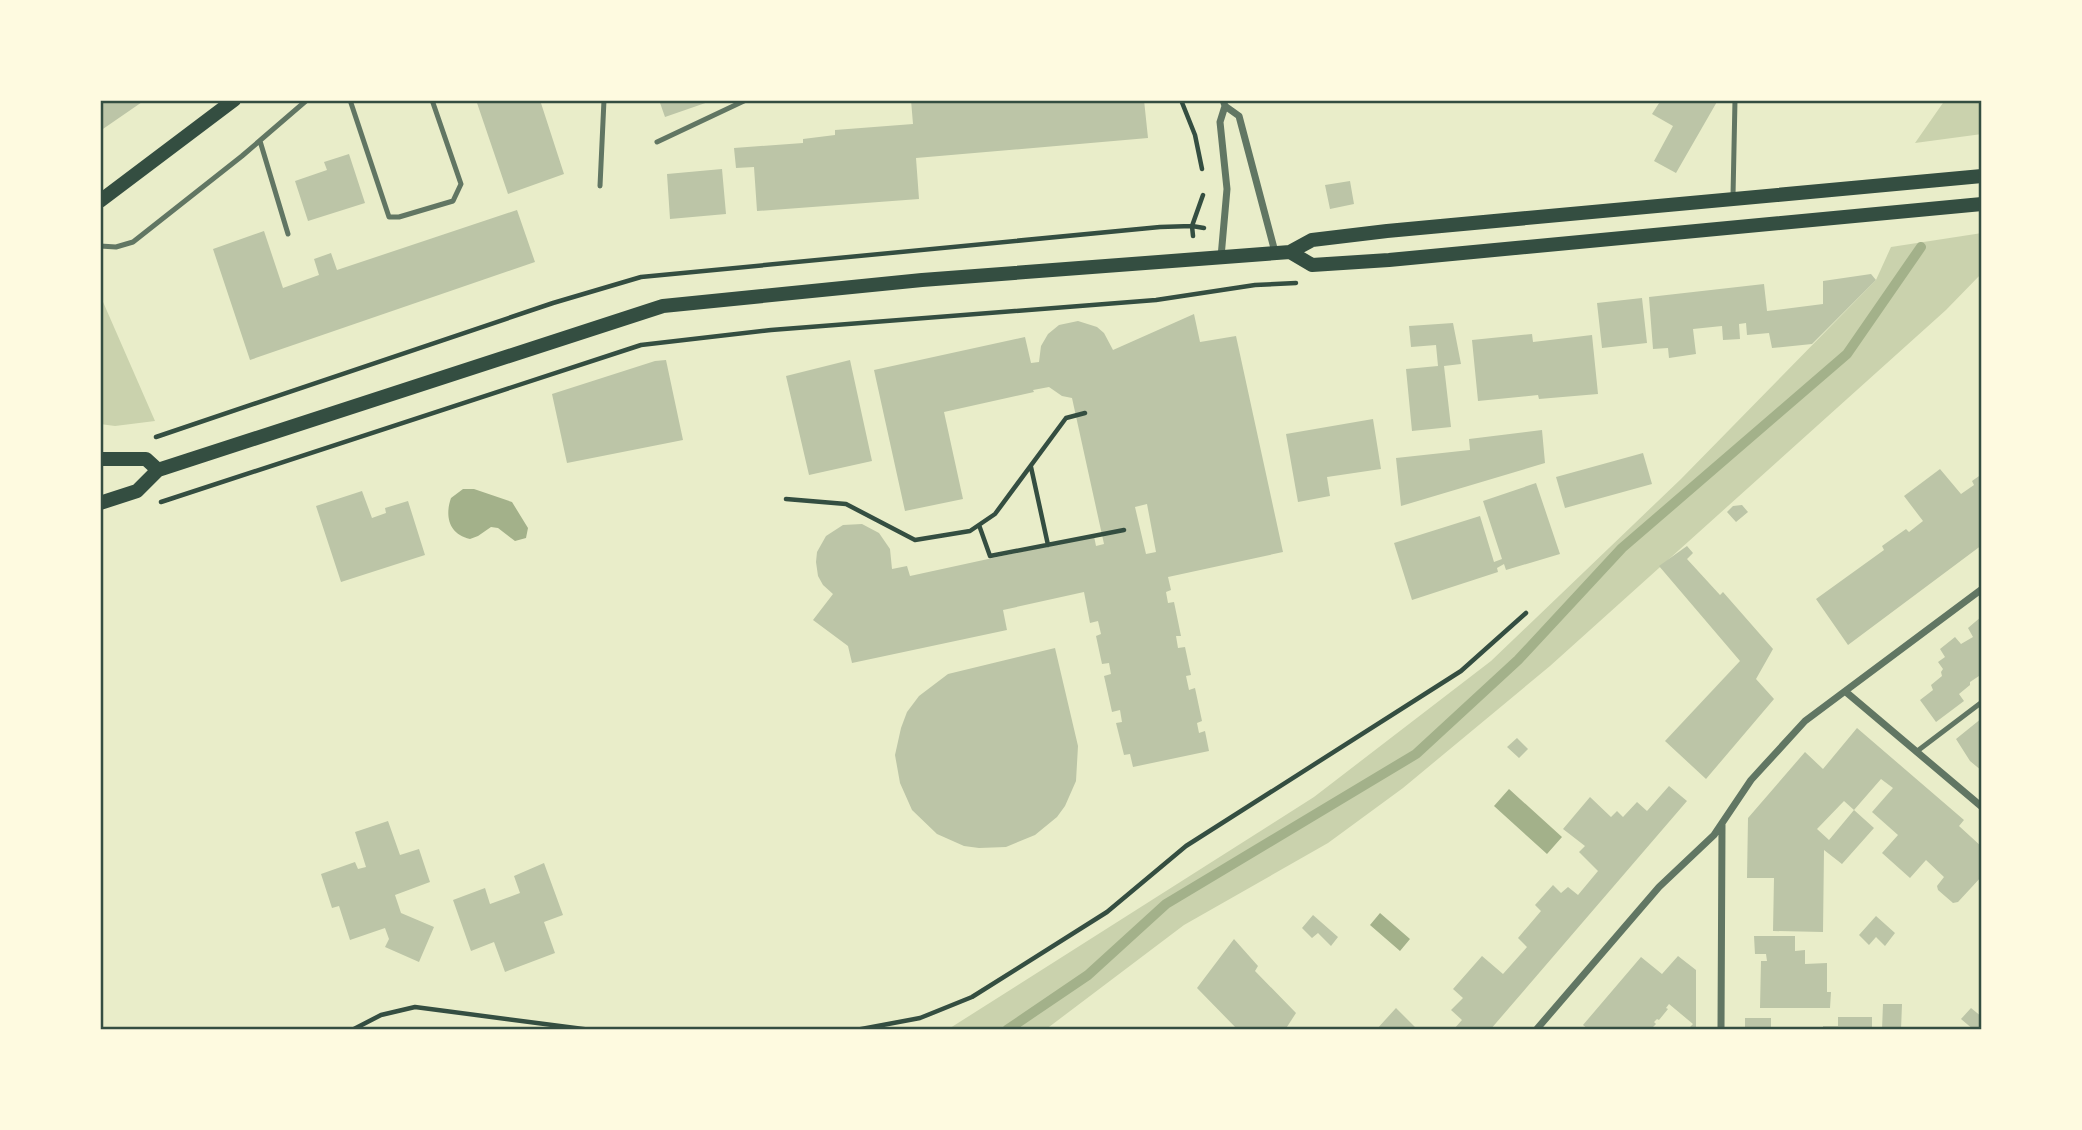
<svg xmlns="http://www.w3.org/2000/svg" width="2082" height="1130" viewBox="0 0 2082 1130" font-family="Lato,sans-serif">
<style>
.green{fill:#cad2ad}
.water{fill:#a3b18a}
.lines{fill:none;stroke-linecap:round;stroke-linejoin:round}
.stream{stroke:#a3b18a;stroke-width:10}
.building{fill:#bcc5a7;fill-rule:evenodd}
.path{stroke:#344e41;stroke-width:4.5}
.service{stroke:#617663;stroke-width:5}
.minor{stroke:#617663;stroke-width:7}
.secondary{stroke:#344e41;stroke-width:14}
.neatline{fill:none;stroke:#344e41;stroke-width:2.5}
</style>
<rect width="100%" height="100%" fill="#e9edc9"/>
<path class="green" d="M1945,100h37v34l-67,9z
M1982,233v40l-36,37 -396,356 -147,122 -75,55 -144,82 -139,105h-98l367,-233 177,-136 190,-182 195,-199 15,-33z
M100,295l55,126 -40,5 -15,-2z"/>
<path class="water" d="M463,489h11l38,13 16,26 -2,10 -11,3 -17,-13 -7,-1 -13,9 -8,3c-22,-5 -25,-24 -19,-41z
M1509,789l53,48 -15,17 -53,-48z
M1380,913l30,26 -10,12 -30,-26z"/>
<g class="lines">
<path class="stream" d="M1007,1030l81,-55 78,-71 250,-150 102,-94 104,-112 225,-194 74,-107"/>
</g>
<path class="building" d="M100,100h45l-45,31z
M476,100h64l24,74 -56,20z
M659,100h55l-49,17z
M911,100h233l4,38 -232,20 3,41 -162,12 -3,-44 -18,1 -2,-20 69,-5v-4l32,-4v-5l78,-6z
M1661,100h57l-42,73 -22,-12 19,-35 -21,-12z
M349,154l16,49 -57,18 -13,-40 32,-11 -3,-8z
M722,169l4,45 -56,5 -3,-45z
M1350,181l4,23 -24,5 -5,-24z
M517,210l18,52 -285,98 -37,-111 51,-18 19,57 36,-13 -5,-16 17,-6 6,17z
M1871,274l5,6 -64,64 -40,4 -3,-15 -22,2 -1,-12 -7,1 1,15 -17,1 -1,-14 -29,3 3,25 -27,4 -1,-10 -15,1 -4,-52 115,-13 3,27 56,-7v-23z
M1642,298l5,45 -45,5 -5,-45z
M1194,314l6,28 36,-6 47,216 -115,25 3,13 -5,2 2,11 6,-1 7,34h-5l2,12 7,-1 6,28 -5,1 3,14 6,-2 7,33 -5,2 2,10 6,-2 4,20 -76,16 -3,-13 -6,1 -8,-32 6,-1 -2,-12 -8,2 -8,-36 7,-2 -2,-11 -7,1 -6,-28 5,-2 -3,-13 -8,2 -6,-31 -81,18 4,20 -155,33 -4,-17 -35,-26 20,-26 -10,-9 -5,-9 -2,-14 1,-10 9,-16 17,-11 19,-1 17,9 11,16 2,20 15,-3 3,10 184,-40 2,10 8,-2 -32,-146 -10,-2 -13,-9 -16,3 1,2 -90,20 19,87 -58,12 -31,-141 151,-33 6,26 8,-1 2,-16 7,-12 11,-9 19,-4 19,6 7,6 9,17zM1147,504l9,48 -10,2 -11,-47z
M1453,323l8,41 -17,2 7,61 -39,4 -6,-62 32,-3 -2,-21 -25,2 -2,-21z
M1532,334l1,8 59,-7 6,59 -59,5 -1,-4 -60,6 -6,-61z
M666,360l17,80 -116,23 -15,-69 103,-33z
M850,360l22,101 -63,14 -23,-99z
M1373,419l8,50 -54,8 3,19 -32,6 -12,-68z
M1542,430l3,33 -144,43 -5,-48 74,-8 -1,-11z
M1643,453l9,31 -87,24 -9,-31z
M1940,469l21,25 13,-9 -2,-4 10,-7v71l-134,100 -32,-46 68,-49 -2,-4 24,-17 3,3 14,-11 -19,-25z
M1536,483l24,71 -54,16 -2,-6 -7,4 1,4 -86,28 -18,-57 86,-27 14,46 8,-3 -19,-58z
M362,491l10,27 14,-5 -1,-5 23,-7 17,54 -84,27 -25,-76z
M1742,505l6,7 -12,10 -9,-10 6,-6z
M1687,546l6,7 -6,6 33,36 3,-3 50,57 -17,30 18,20 -68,80 -41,-38 75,-80 -81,-95z
M1982,616v64l-3,-4 -9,6v3l-11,9 5,7 -28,21 -16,-22 13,-10 -2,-5 11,-9 -1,-4 2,-3 -5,-7 7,-5 -5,-8 15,-12 6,7 12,-7 -5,-9z
M1055,648l23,98 -2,35 -11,25 -8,11 -22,18 -29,12 -27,1 -15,-2 -27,-12 -25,-24 -12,-27 -5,-28 6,-27 6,-16 12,-16 29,-22z
M1982,718v53l-12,-10 -14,-22z
M1857,728l107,92 -5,6 23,21v29l-24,26 -5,1 -15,-13 -1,-4 7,-9 -18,-17 -16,18 -28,-25 16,-18 -26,-23 21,-24 -12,-9 -27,31 -10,-9 -27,28 12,11 25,-30 20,18 -32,36 -18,-14 -1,82 -50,-1 1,-53h-27l1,-60 57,-66 18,17z
M1517,738l11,11 -9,9 -12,-11z
M1669,786l18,15 -197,229h-37l9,-10 -11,-10 12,-12 -10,-9 29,-33 21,18 24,-27 -9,-9 23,-27 -6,-6 18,-20 8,8 7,-6 10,8 20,-24 -19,-19 6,-6 -22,-17 27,-32 21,20 6,-6 6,6 14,-15 10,9z
M388,821l12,34 19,-6 11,33 -35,13 6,18 33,14 -15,35 -34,-15 4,-8 -4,-11 -35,12 -11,-34 -7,2 -11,-34 34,-12 3,7 8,-2 -11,-35z
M544,863l19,52 -19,7 11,31 -50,19 -11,-30 -23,9 -18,-51 32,-12 5,16 30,-11 -6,-17z
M1313,915l25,22 -7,9 -13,-13 -6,5 -10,-10z
M1876,916l19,17 -10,13 -9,-9 -7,8 -10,-10z
M1754,936h41v15l10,-1v14l22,-1v29h4l-1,16h-70l1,-47h6l-1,-7h-11z
M1234,939l24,27 -3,5 41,42 -11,17h-47l-41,-42z
M1678,956l18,14v60h-9l6,-6 -24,-20 -3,4 2,1 -9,11 -2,-1 -3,3 2,2 -6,6h-61l-6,-5 58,-68 21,17z
M1883,1004h19l-1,26h-19z
M1396,1008l19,19 -3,3h-36z
M1971,1008l11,9v13h-8l-13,-11z
M1838,1017h34v13h-49v-4h15z
M1745,1018h26v12h-26z"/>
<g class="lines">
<path class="path" d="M1181,100l14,35 7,34
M1193,236l-1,-10 11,-31
M156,437l397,-134 88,-26 519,-50 32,-1 12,2
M1031,467l17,78
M786,499l60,5 69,36 55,-9 25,-17 71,-96 19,-5
M161,502l480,-157 130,-15 385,-30 99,-15 41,-2
M979,525l11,31 134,-26
M352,1030l29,-15 34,-8 176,23
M856,1030l64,-12 52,-21 135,-85 79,-66 275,-175 65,-58"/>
<path class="service" d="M350,100l39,117h10l54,-16 8,-17 -29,-84
M260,141l28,93
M657,142l89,-42
M600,186l4,-86
M1733,196l2,-96
M100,246l16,1 17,-5 109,-86 65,-56
M1916,752l66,-50"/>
<path class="minor" d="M1223,100l2,6 14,10 36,136
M1221,257l6,-68 -7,-67 5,-16
M1846,692l136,115
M1536,1030l123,-143 55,-52 37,-55 54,-59 177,-132
M1721,1030l1,-205"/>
<path class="secondary" d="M100,201l134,-101
M1290,252l22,13 77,-5 593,-56
M100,459h46l12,11
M100,503l37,-12 21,-21 505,-164 259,-26 368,-28 22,-12 75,-9 595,-55"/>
</g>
<rect width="2082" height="1130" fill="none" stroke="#fefae0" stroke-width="203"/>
<rect x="102" y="102" width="1878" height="926" class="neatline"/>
</svg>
